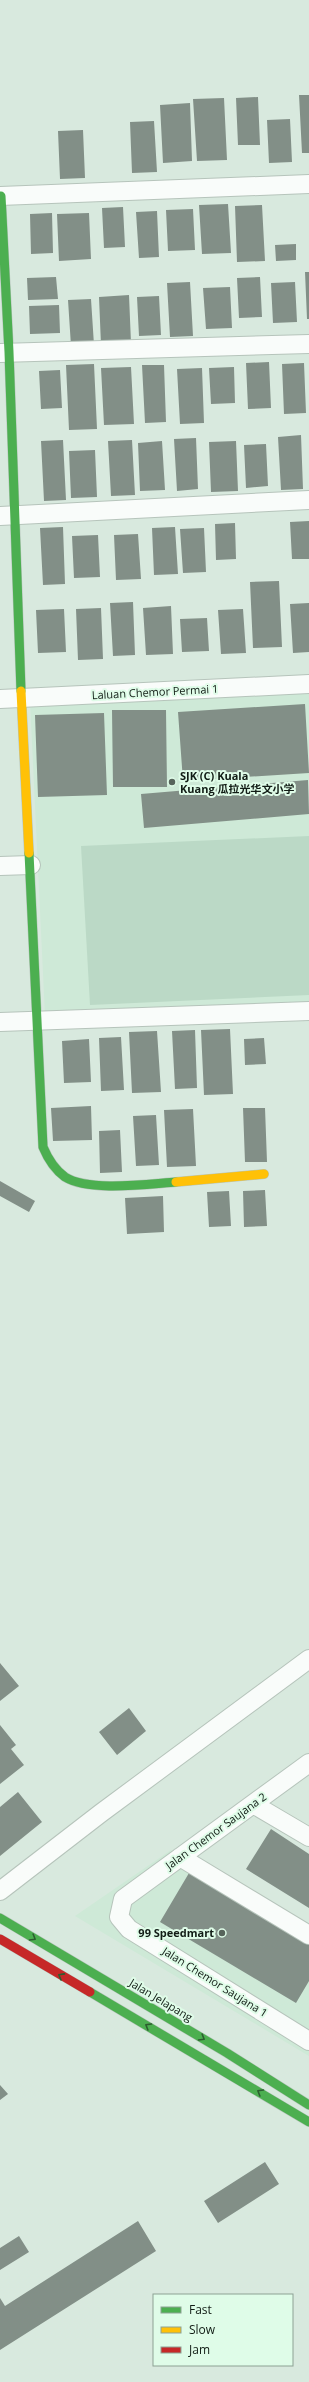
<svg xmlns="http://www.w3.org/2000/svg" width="309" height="2382" viewBox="0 0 309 2382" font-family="'Open Sans','Noto Sans SC',sans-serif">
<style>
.built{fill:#cee9d7}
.green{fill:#bbd9c6}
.building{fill:#828f87}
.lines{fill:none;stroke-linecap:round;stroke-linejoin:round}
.street-casing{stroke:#b6c4bb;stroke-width:20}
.fast-casing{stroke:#b6c4bb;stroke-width:10}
.slow-casing{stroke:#b6c4bb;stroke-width:10}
.jam-casing{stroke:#b6c4bb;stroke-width:10}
.street{stroke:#f9fcfa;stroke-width:18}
.fast{stroke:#4caf50;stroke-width:9}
.slow{stroke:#ffc107;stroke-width:9}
.jam{stroke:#c62828;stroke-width:9}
.oneway{stroke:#2c5e30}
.poi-dot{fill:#57645b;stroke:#dffce8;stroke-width:1.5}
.labels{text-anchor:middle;stroke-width:4;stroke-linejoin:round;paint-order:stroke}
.street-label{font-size:11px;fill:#111c15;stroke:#dffce8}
.poi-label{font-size:11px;font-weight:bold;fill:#111c15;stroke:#dffce8;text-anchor:start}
</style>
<rect width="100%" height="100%" fill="#d8e9de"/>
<path class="built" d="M309,689v319l-264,7 -15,-314z
M171,1850l138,81v125l-234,-140z"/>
<path class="green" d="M309,836v159l-219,10 -9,-159z"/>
<path class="building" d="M299,95h10v58h-7z
M258,97l2,48h-22l-2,-47z
M224,98l3,62 -30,1 -4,-62z
M190,103l2,58 -29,2 -3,-58z
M290,119l2,43 -23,1 -2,-43z
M154,121l3,51 -25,1 -2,-51z
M83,130l2,48 -25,1 -2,-48z
M228,204l3,49 -29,1 -3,-49z
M262,205l3,56 -28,1 -2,-56z
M123,207l2,40 -21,1 -2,-40z
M193,209l2,41 -27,1 -2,-41z
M157,211l2,46 -20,1 -3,-46z
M52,213l1,40 -22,1 -1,-40z
M89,213l2,46 -32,2 -2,-47z
M296,244v16l-20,1 -1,-16z
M305,272h4v47h-2z
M56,277l2,22 -30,1 -1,-22z
M260,277l2,40 -23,1 -2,-40z
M190,282l3,54 -23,1 -3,-54z
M295,282l2,40 -24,1 -2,-40z
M230,287l2,41 -26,1 -3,-41z
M129,295l2,48 -30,2 -2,-48z
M159,296l2,39 -22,1 -2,-39z
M91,299l3,46 -23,1 -3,-46z
M59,305l1,28 -30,1 -1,-28z
M269,362l2,46 -23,1 -2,-46z
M304,363l2,50 -22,1 -2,-50z
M94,364l3,65 -28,1 -3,-65z
M142,365h22l2,57 -21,1z
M131,367l3,57 -30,1 -3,-57z
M234,367l1,36 -24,1 -2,-36z
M202,368l2,55 -24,1 -3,-55z
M60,370l2,38 -21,1 -2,-38z
M301,435l2,54 -22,1 -3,-53z
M196,438l2,51 -21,2 -3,-52z
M63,440l3,60 -22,1 -3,-60z
M132,440l3,55 -24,1 -3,-55z
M162,441l3,49 -25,1 -2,-48z
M236,441l2,50 -27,1 -2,-50z
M266,444l2,42 -22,2 -2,-43z
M95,450l2,47 -26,1 -2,-47z
M309,521v38h-17l-2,-37z
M235,523l1,36 -20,1 -1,-36z
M63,527l2,57 -22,1 -3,-57z
M175,527l3,47 -24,1 -2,-47z
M204,528l2,44 -23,1 -3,-44z
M138,534l3,45 -25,1 -2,-45z
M98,535l2,42 -26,1 -2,-42z
M279,581l3,66 -29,1 -3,-66z
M133,602l2,53 -22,1 -3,-53z
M309,603v49l-16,1 -3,-49z
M171,606l2,48 -27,1 -3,-47z
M101,608l2,51 -25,1 -2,-51z
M64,609l2,43 -28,1 -2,-43z
M243,609l3,44 -25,1 -3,-44z
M207,618l2,33 -27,1 -2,-33z
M305,704l4,69 -126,8 -5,-69z
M112,710h54l1,77h-54z
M104,713l3,82 -69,2 -3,-82z
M308,780l1,34 -165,14 -3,-34z
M230,1029l3,65 -29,1 -3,-65z
M195,1030l2,58 -22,1 -3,-58z
M157,1031l4,61 -29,1 -3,-61z
M121,1037l3,53 -23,1 -2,-53z
M264,1038l2,26 -21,1 -1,-26z
M89,1039l2,43 -27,1 -2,-42z
M91,1106l1,34 -39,1 -2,-33z
M243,1108h22l2,54h-22z
M193,1109l3,57 -29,1 -3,-57z
M156,1115l3,50 -23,1 -3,-50z
M120,1130l2,42 -22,1 -1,-42z
M0,1181l35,20 -6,11 -29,-16z
M265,1190l2,36 -23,1 -1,-36z
M229,1191l2,35 -22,1 -2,-35z
M163,1196l1,36 -37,2 -2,-36z
M0,1663l19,23 -19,15z
M129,1708l17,23 -29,24 -18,-23z
M0,1725l16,20 -5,4 13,16 -24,19z
M18,1792l24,30 -42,34v-49z
M271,1829l38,25v54l-63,-39z
M189,1873l120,72v36l-13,22 -136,-81z
M0,2085l8,9 -8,6z
M265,2162l14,22 -61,39 -14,-22z
M138,2221l18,30 -156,99v-52l5,8z
M19,2236l10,16 -29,18v-22z"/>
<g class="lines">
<defs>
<path id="street" d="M0,196l309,-12
M0,353l309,-9
M0,516l309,-16
M0,699l309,-15
M0,866l31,-1
M0,1022l309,-11
M309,1763l-186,136 -4,18 10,12 180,112
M253,1804l56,33
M180,1857l129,78
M0,1891l101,-78 208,-154"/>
<path id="fast" d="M1,196l8,156 12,339
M29,853l14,294c5,12 11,22 22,30 24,15 82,7 111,5
M0,1918l227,135 82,52
M90,1992l219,130"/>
<path id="slow" d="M21,691l8,162
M176,1182l88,-8"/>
<path id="jam" d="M0,1939l90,53"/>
</defs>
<use href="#street" class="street-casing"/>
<use href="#fast" class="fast-casing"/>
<use href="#slow" class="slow-casing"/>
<use href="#jam" class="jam-casing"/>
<use href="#street" class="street"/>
<use href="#fast" class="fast"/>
<use href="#slow" class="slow"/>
<use href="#jam" class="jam"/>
</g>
<defs><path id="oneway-chevron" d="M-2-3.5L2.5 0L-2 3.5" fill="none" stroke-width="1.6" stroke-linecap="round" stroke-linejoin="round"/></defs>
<g class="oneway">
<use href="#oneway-chevron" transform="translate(33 1938) rotate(31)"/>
<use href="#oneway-chevron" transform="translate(61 1976) rotate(-151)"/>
<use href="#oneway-chevron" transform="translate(148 2026) rotate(-149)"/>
<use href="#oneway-chevron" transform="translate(202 2038) rotate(31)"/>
<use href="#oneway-chevron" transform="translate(260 2092) rotate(-149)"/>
</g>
<g class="poi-dot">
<circle cx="172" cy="782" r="4"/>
<circle cx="222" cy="1933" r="4"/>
</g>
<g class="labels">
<g class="street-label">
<text transform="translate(155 692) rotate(-3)" y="4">Laluan Chemor Permai 1</text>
<text transform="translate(216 1831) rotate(-36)" y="4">Jalan Chemor Saujana 2</text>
<text transform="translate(215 1982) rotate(32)" y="4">Jalan Chemor Saujana 1</text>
<text transform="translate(161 2000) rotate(31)" y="4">Jalan Jelapang</text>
</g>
<g class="poi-label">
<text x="180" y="780">SJK (C) Kuala<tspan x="180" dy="13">Kuang 瓜拉光华文小学</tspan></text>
<text x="214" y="1937" text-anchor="end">99 Speedmart</text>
</g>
</g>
<rect x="153" y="2294" width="140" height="72" fill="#dffce8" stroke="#8da294"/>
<rect x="161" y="2307" width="20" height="6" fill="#4caf50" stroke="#8da294"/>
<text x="189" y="2314" font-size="12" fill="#111c15">Fast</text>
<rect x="161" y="2327" width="20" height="6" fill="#ffc107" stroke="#8da294"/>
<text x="189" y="2334" font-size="12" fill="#111c15">Slow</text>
<rect x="161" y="2347" width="20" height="6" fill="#c62828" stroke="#8da294"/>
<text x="189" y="2354" font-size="12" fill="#111c15">Jam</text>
</svg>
